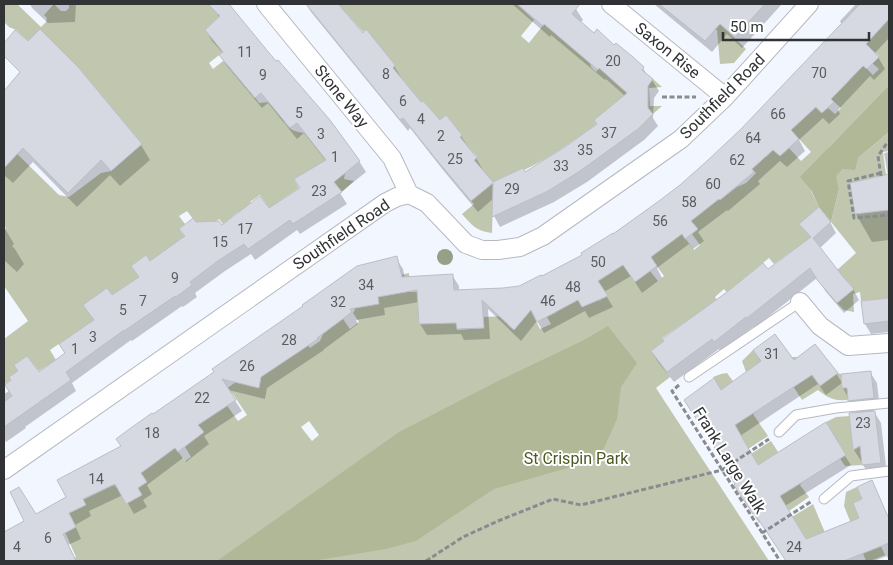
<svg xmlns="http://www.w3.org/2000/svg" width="893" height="565" viewBox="0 0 893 565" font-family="Roboto,sans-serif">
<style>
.green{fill:#c1c7af;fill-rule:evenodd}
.forest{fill:#b0b898}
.shadow{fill:#0003}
.building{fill:#d6d9e2;stroke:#bbbec7}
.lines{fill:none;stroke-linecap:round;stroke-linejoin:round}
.lane-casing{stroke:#b6b9c2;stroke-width:11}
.street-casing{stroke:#b6b9c2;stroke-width:20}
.path{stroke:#888b90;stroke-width:3;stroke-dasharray:5 2.5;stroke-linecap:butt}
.lane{stroke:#fff;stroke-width:9}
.street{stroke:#fff;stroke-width:18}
.tree{fill:#989f87}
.labels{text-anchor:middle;stroke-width:4;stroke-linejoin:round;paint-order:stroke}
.number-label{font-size:14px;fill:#5a5c60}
.street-label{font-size:16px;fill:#303235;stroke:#fff}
.park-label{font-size:16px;fill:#4e5824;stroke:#fff}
</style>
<rect width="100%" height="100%" fill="#f2f6ff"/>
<path class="green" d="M4,4h13l24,23 5,-5 1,-4 -3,-3 10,-11 7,7h5l3,-3v-4h151l-6,5 6,7 -15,14 18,22 -14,11 4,6 15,-12 31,46 10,-1 22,14 -7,6c6,8 11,10 21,11l27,34 13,6 -1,6 10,2 -12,11 -11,-14 -25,4 -4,-8 -8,5 5,9 -21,14 12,18 -8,6 -22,-31 -10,7 2,2 -8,16 -6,-8 -15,12 -4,-5 -8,7 -15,-3 -9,-12 -8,5 6,8 -6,5 13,17 -3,3 -7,-11 -12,9 -13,24 -11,-16 -15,11 13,18 -32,11 -5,-7 -24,17 11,15 -44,30 6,10 -17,11 -12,-15 -13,9 4,6 -9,6 2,3 -7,5v-46l24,-18 -24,-35v-56l2,-2 -2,-3v-57l9,-10 -9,-10v-7l55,54 10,2 32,-24 10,-2 31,-27 -64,-77 -38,-38 -12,12 -12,-11 -7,-3 -5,-5z
M338,4h179l17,16 -13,16 8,7 15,-19 46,39 1,4 5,5 5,-7 14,13 -2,3 6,5 3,-3 23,6 8,-10 9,8 -13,1 1,18h12l-9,8 -10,-12 -49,18 3,4c-24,17 -47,34 -73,46l-1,-2 -25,12 -5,18 -1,35c-16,-2 -20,-8 -30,-19l12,-10 -3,-3 20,-16 -7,-13 -10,-12 3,-3 -17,-20 2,-2 -16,-20 -6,5 -17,-19 -2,1 -28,-34 2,-3 -29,-35 -3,2z
M701,4h27l-10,12 6,5 -3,4 25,24 -12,14 -14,1 -3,-34h-3l-1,-16z
M889,19v66l-60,62 -18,44 8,16 -19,17 13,14 -9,22 -9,-11 -21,15 -5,-6 -26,21 -10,20 -9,-10 -9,8 9,13 -30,6 -32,22 2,3 -13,10 19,26 -14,11 113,173h-700l7,-4 -11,-25 11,-5 -8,-16 4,1 13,-7 -2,-5 31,-15 4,4 8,15 16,-9 -4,-7 3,-17c11,-2 24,-18 32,-26l12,16 6,-4 -10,-17 17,-3 6,-5 -9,-11 28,-21 15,21 9,-6 -14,-21 -7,-5 17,-12 6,9 6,1 5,-3 1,-6 -7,-9 54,-24 2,3 10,-7 3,-7 20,-15 7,10 9,-7 -6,-9 2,-3 -4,-6h28l-3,-15 25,-14 8,-2 1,19h7l2,32 19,-1 17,-21 2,28 27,-2 -1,-11 24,-1 1,9 3,3h5l13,-21 11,22 11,-5 -4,-7 10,-5 -5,-9 22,-11 8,15 16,-7 2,1 1,-2 6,-4 -9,-14 25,-16 12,17 15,-11 8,10 6,-5 -16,-22 34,-20 12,16 6,-5 -8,-11 6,-5 -13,-16 10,5 8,-6 -6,-7 16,-13 7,8 17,-13 9,-4 10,-10 -9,-10 13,-12 6,6 7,-7 7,6 9,-8 12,13 10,-9 -20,-22 5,-5 -7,-8 24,-12 8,8 7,-5 7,6 6,-6 -10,-9 16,-16 14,-20 12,12 6,-6 -7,-6 7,-7 -11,-10 -3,-1zM309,421l10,14 -7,6 -11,-14z
M889,132v19l-6,1 3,23 -36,8 5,31 34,-4v88l-28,3 -1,-9 -7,2 1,18 -10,-2 -7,-7 17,-14 -17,-19 19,-17 -25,-31 8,-33 -4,-13 8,-7 15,-11z
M753,350l17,23 22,-16h6l22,29 17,-13 4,1 1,14 14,-1 1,12c-19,2 -24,3 -39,-9l-16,10 -9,-14 -4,4 -11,-15 -31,20 10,16 -4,3 15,22 -20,13 -10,-19 -10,-16 -8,-25 -7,-12 8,-3 6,-1 17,23 12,-9 -10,-15 -4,-11z
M850,416l8,14 4,35 -17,1 -16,-24 6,-4 -9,-16 10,-5z
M771,441l9,14 12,10 10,18 -2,2 9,12 -20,14 -38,-57z
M857,487l5,12 -9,4 5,11 17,19 10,22 -15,6h-4l-22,-55 2,-14z
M813,504l13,31 16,9 6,17h-28l-28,-44z"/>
<path class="forest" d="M889,85v47l-31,26 -3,12 -12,-1 -7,7 3,13 -8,33 -12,-15 -8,-17 -11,-13z
M608,326l29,37 -16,24 -4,32 -18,40 -105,30 -78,52 -30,8 -74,12h-95l182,-129 99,-51 84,-40z"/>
<path class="shadow" d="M30,4h46l-1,18 -27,1 -16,-15z
M222,4h6l41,51 90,106 7,11 -26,21 7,11 -47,30 -3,-4 -42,30 -4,-6 -26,17 -30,22 2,4 -14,10 -1,-1 -50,35 -1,-1 -59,43 4,8 -51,36 1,1 -20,14 -2,-4v-44l34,-21 28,-19 28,-33 -9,-16 27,-8 28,-19 10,-15 35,-26 -4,-8 14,-6 27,4 47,-17 32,-22 25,-27 -22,-28 -7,6 -29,-36 -6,5 -35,-42 -7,-11 3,-2 -11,-12 -6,-11 14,-12 -5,-8z
M306,4h31l25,31 24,20 8,11 7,11 -1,1 21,26 19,18 21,14 15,22 7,12h-2l12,14 32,-10 41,-26 32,-23 27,-29 -19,-17 -1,1 -54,-45 -1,2 -38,-33h57l7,5 7,11 -3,3 14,12 20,12 2,-2 27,23 5,9 4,3 7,11 -5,7 -1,20 5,8 -14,14 -57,42 -33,20 -54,25 -6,-11v-18l-16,14 -35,-42 -33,-42 -2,3 -97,-119z
M654,4h56l11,9 8,-9h53l-40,44 -15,-14 -15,18z
M856,4h33v34l-15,16 4,3 7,12 -11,11 -4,-4 -32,34 2,4 -11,10 -6,-6 -24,22 6,11 -18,16 -7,-6 -22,20 2,3 -32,27 -1,-1 -29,22 6,9 -11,8 -4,-5 -32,24 5,10 -20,15 -11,-17 -27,16 9,15 -24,11 -4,-7 -41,22 -7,-12 -16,20 -33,-32 2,30 -26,1 -3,-6 -34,1 -7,-11 -1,-22 -35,6 1,7 -29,5 2,4 -35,26h1l-57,38 -2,11 -37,-9 14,21 -38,25 5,8 -23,18 -3,-4 -36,27 5,9 -9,6 4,7 -13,7 -11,-19 -34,16 2,5 -16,9 6,14 -13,6 8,16h-70l-2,-5v-23l63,-35 55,-51 31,-31 243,-158 7,11 2,9 47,-3 7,11v5l61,-4 64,-32 29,-20 67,-49 62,-56 100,-105 -2,-4z
M34,61l43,7 64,77 9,15 -30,26 -10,-11 -33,32 -44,-45 -20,21 -9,-8v-61l4,-4 -4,-7v-8z
M889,152v88l-17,2 -16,-28 -4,-30 36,-8 -4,-23z
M830,222l6,11 -17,16 34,40 6,11 -15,13 -18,-21 -9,-14 -63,50 -1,-1 -33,24 -1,-2 -45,33 -16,-20 -6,-10 115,-81 44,-33 -10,-14z
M4,227l10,17 -2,2 3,3 9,15 -7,8 -13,-12z
M889,299v33l-18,2 -6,-10 -3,-22z
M754,351l82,22 6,10 -16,12 -8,-11 -78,52 18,31 87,-11 6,9 -66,41 21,34 55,-22 2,-18 9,-18 5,10 12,29v40l-2,-5 -13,5h-88l-25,-39 -2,1 -67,-112 29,-19 40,-30z
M870,372l7,11 3,26 -7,1 8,13 6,52 -17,1 -7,-11 -1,-5 -1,1 -7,-11 -3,-36h6l-14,-26 -1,-13z"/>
<path class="building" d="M208,4h21l41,50 6,7 2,-1 52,60 30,41 -26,21 8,10 -49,32 -3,-4 -42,29 -4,-5 -25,16 -29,22 2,3 -16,12 -1,-1 -51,35v-1l-58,42 5,8 -67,47v-25l8,-6 -7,-11 6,-5 -2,-3 9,-6 -4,-6 13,-9 12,16 26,-19 -6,-9 35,-24 -11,-15 24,-17 5,7 27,-18 -8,-11 15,-11 4,6 35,-25 -6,-7 14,-11 3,4 23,-1 3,4 38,-29 9,12 31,-20 -6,-9 32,-19 -29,-37 -7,5 -29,-35 -6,5 -36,-43 4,-3 -18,-22 15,-14z
M306,4h32l25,29 3,-4 29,36 -2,3 28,34 2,-1 17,19 6,-5 16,20 -2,2 17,21 -3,2 19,22 30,-14 2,4 40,-25 32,-23 -3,-4 33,-27 -28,-25 -1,2 -54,-46 -1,2 -26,-22h63l-8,10 22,19 3,-4 17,16 2,-2 17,14 11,10 -2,3 11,9 -5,7v22l5,6 -15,15 -58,42 -32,20 -56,26 1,-34 -22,18 -36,-43 -32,-40 -3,2z
M659,4h106l-30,33 -15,-13 -15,17z
M860,4h29v15l-23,25 13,13 -12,12 -4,-3 -32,33 3,3 -12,11 -6,-6 -25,23 8,9 -19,17 -7,-6 -21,19 2,3 -34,28 -1,-1 -28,22 7,8 -13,10 -3,-5 -31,23 6,9 -22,16 -12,-17 -25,16 10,15 -26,11 -4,-7 -41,22 -6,-12 -17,20 -32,-30 2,28 -27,1 -1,-6 -37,1 -2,-34 -39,7 1,7 -29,5 2,3 -35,26 1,1 -57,38 -2,11 -37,-9 14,21 -38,25 6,7 -26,20 -3,-4 -34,25 6,9 -9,6 4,7 -16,9 -11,-20 -32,15 3,6 -17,8 7,14 -13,7 13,27h-72v-29l20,-11 -14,-29 9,-5 17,27 30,-17 -9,-17 64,-34 -5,-7 12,-9 24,-17 1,1 61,-42 -2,-3 91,-63 -1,-1 55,-39 40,-10 5,21 51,-3 1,16 49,-2 16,-2 22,-11 1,1 40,-21 -1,-2 32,-20v1l46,-33 21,-16 27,-24 34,-32z
M40,29l38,38 64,77 -31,27 -10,-11 -33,33 -45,-45 -19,20v-77l16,-19 -16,-16v-13l11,-13 13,11z
M889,174v36l-34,4 -5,-31z
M819,207l12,15 -18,16 31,40 10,11 -17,14 -19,-22 -8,-13 -63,50 -1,-1 -32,25 -2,-3 -45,33 -16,-21 13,-10 -2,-2 65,-47 36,-29 5,6 43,-32 -12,-13z
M889,298v23l-25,3 -3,-23z
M775,334l19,26 21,-16 23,29 -18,13 -8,-11 -77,50 23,40 68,-43 20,33 -66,41 26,43 53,-21 -6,-15 9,-4 -5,-12 15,-7 17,39v24l-45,18h-58l-32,-48 -1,1 -19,-29 1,-1 -21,-38 -30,-46 30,-22 7,12 40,-29 -8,-11z
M871,371l3,27 -26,3 -1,-13h-5l-1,-14z
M875,411l6,52 -19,2 -2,-19 -7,4 -4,-37z"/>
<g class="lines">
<defs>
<path id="lane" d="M689,377l111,-75
M779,432l17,-17 40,-7 53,-5
M824,499l27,-23 38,-5"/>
<path id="street" d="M266,4l126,154 17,36
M611,4l114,93
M800,302l20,24 28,20 41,-3
M4,470l381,-267 12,-6 12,-3 18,9 39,41 16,6h16l22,-3 23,-11 138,-97 44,-42 84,-93"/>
</defs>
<use href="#lane" class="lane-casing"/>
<use href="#street" class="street-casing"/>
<path class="path" d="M662,97h34
M881,173l-33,8 6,37 35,-3
M881,176l-3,-20 9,-13h2
M679,385l-7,6 108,170
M762,533l50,-32
M426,561l37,-24 35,-16 55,-22 28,6 141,-35 47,-31"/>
<use href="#lane" class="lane"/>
<use href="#street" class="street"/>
</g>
<circle class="tree" cx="445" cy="257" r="8"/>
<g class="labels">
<g class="number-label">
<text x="245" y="57">11</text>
<text x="613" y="66">20</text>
<text x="819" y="78">70</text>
<text x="386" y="79">8</text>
<text x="263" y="80">9</text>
<text x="403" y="106">6</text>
<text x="299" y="118">5</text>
<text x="778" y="119">66</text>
<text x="421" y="124">4</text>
<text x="609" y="138">37</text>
<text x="321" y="139">3</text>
<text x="441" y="141">2</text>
<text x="753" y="143">64</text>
<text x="585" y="155">35</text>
<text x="335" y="162">1</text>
<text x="455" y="164">25</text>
<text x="737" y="165">62</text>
<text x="561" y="171">33</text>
<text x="713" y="189">60</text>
<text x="512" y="194">29</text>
<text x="319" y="196">23</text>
<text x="689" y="207">58</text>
<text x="660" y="226">56</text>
<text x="245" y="234">17</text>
<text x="220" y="247">15</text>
<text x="598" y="267">50</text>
<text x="175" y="283">9</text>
<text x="366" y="290">34</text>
<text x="573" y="292">48</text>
<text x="143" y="306">7</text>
<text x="548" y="306">46</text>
<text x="338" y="307">32</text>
<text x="123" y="315">5</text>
<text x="93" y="342">3</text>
<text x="289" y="345">28</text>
<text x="75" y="354">1</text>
<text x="772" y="359">31</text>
<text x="247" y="371">26</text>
<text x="202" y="403">22</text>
<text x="863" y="428">23</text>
<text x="152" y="438">18</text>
<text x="96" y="484">14</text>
<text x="48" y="543">6</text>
<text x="17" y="552">4</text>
<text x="794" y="552">24</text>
</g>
<g class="street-label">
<text transform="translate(668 50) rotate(39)" y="6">Saxon Rise</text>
<text transform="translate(342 96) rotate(51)" y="6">Stone Way</text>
<text transform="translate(722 96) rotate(-45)" y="6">Southfield Road</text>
<text transform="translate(341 234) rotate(-34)" y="6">Southfield Road</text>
<text transform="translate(730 460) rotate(58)" y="6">Frank Large Walk</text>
</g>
<g class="park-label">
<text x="576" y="464">St Crispin Park</text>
</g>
</g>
<rect width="893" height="565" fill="none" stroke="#303235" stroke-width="10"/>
<path d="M723 32v8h146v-8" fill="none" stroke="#303235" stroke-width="2.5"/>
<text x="730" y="32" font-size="15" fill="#303235" stroke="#ffffff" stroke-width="4" paint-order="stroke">50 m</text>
</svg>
